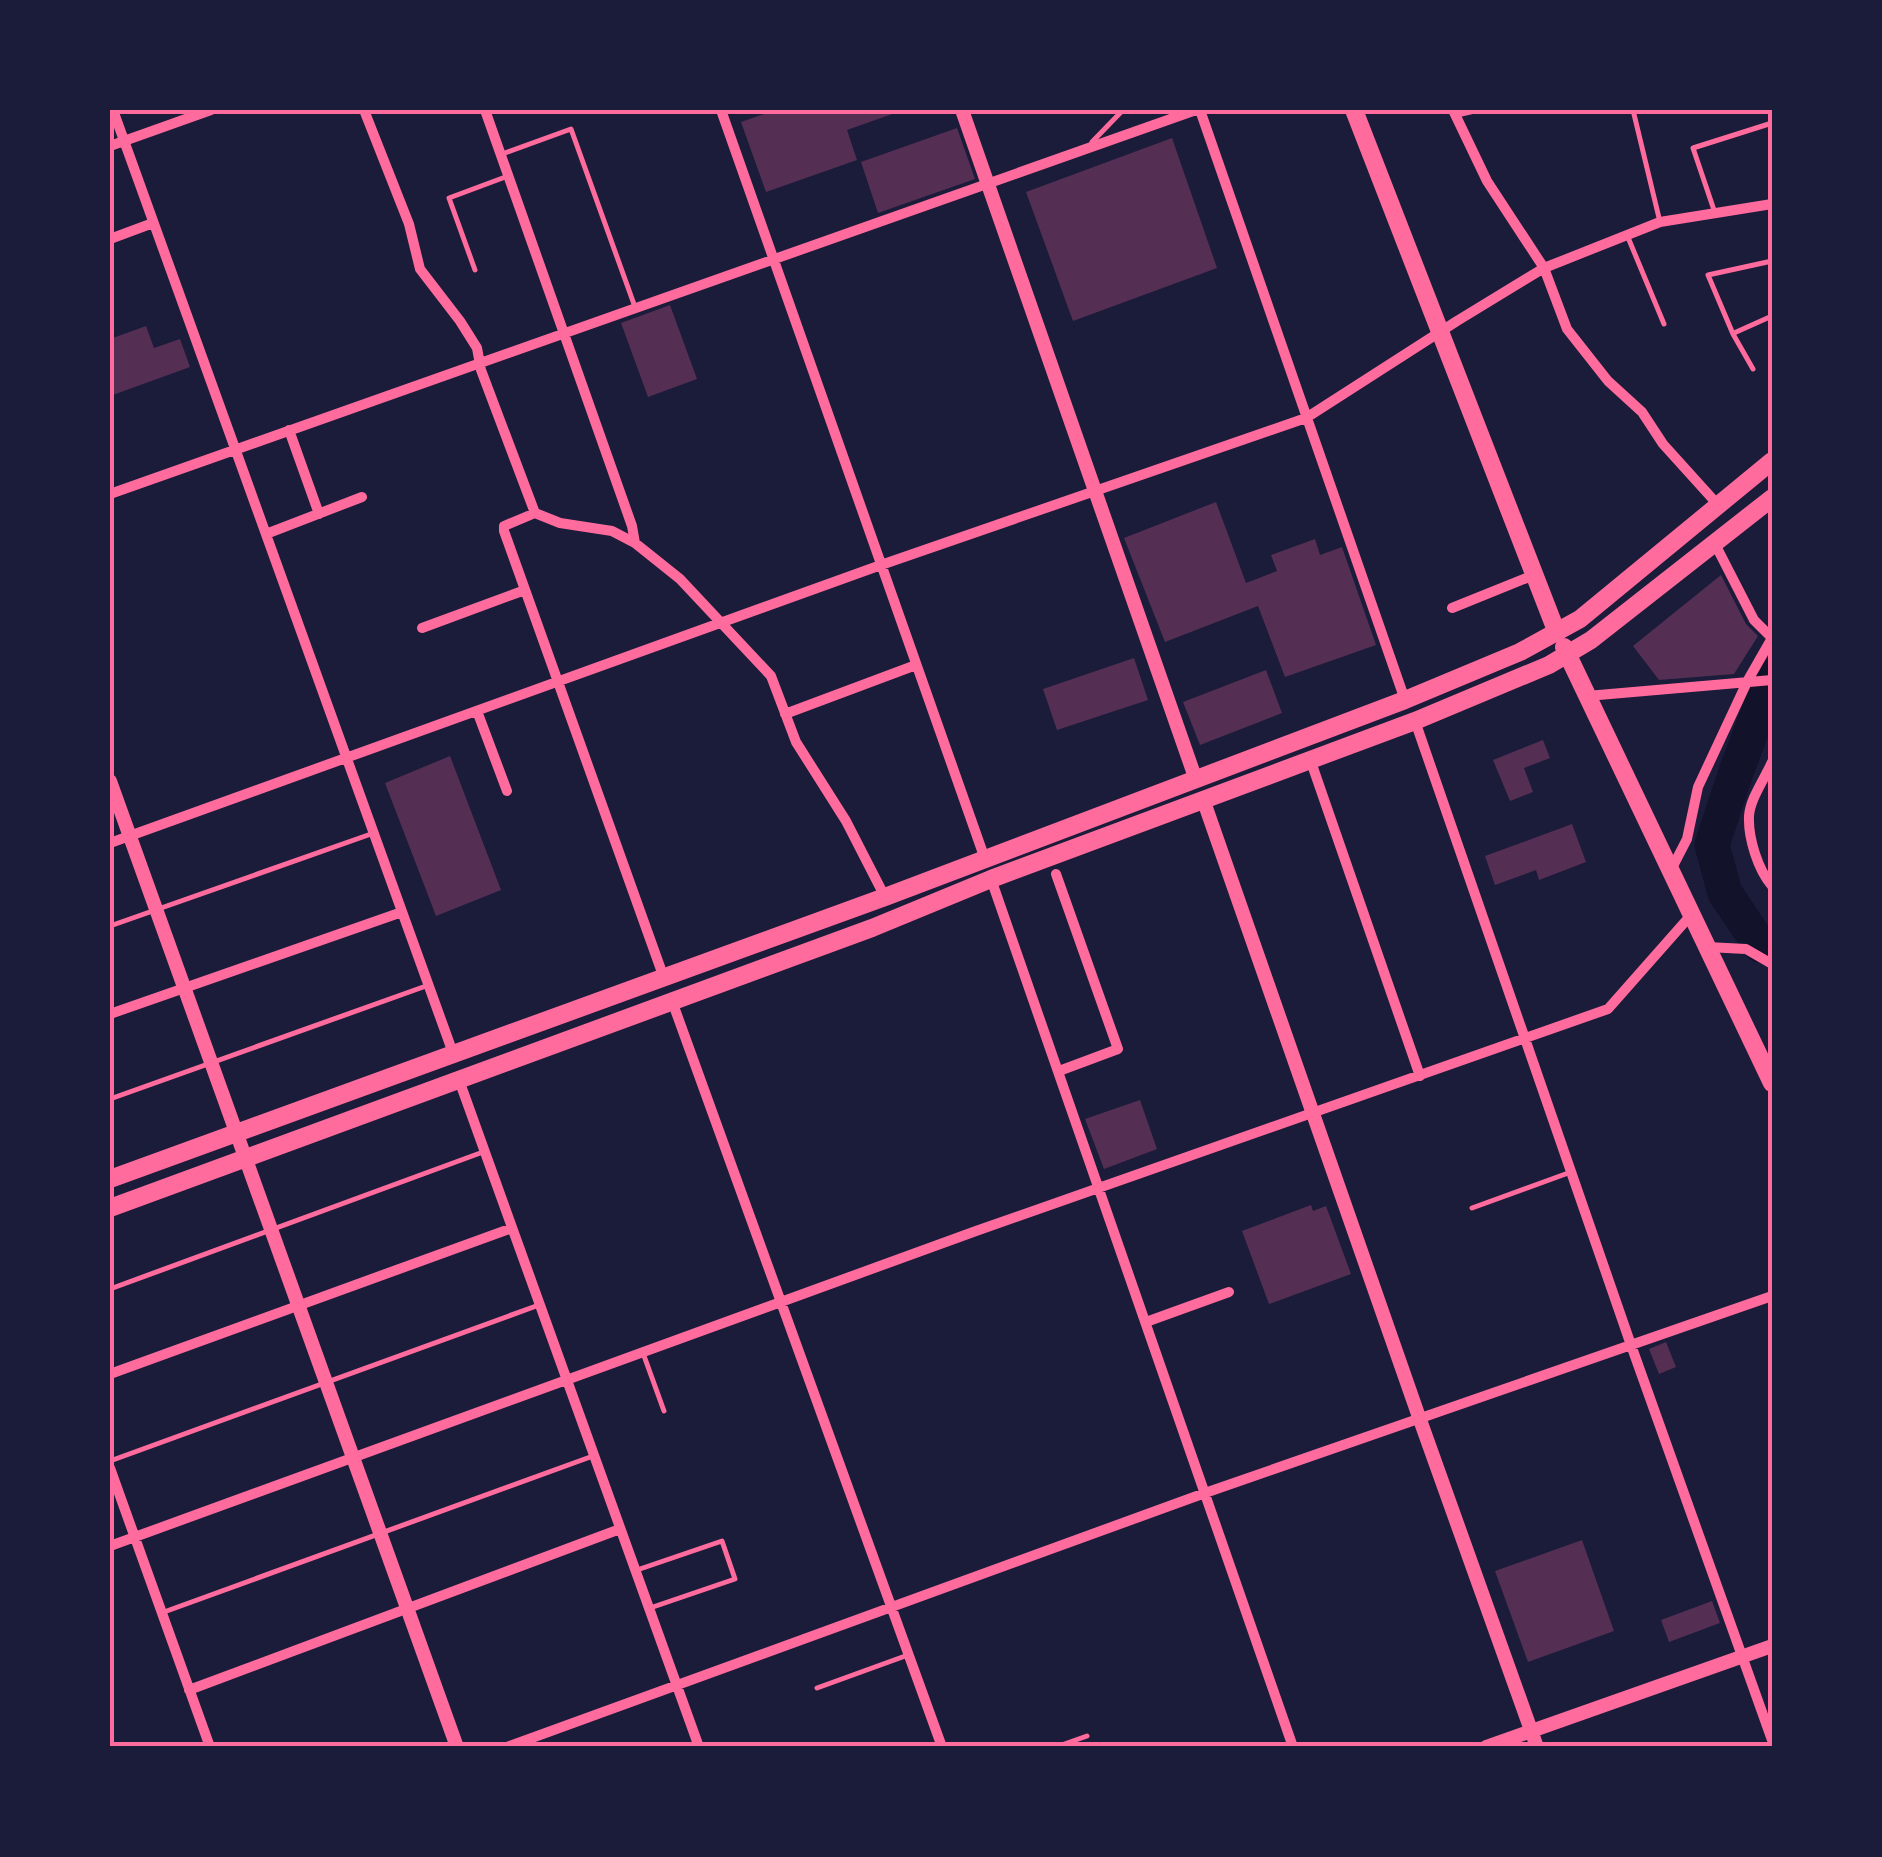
<svg xmlns="http://www.w3.org/2000/svg" width="1882" height="1857" viewBox="0 0 1882 1857" font-family="Commissioner,sans-serif">
<style>
.lines{fill:none;stroke-linecap:round;stroke-linejoin:round}
.river{stroke:#12122b;stroke-width:35}
.building{fill:#542f53}
.service{stroke:#ff6b9d;stroke-width:5}
.minor{stroke:#ff6b9d;stroke-width:10}
.tertiary{stroke:#ff6b9d;stroke-width:14}
.primary{stroke:#ff6b9d;stroke-width:18}
.trunk{stroke:#ff6b9d;stroke-width:18}
.neatline{fill:none;stroke:#ff6b9d;stroke-width:4}
</style>
<rect width="100%" height="100%" fill="#1b1b3a"/>
<g class="lines">
<path class="river" d="M1772,676l-36,96 -24,73 13,48 35,52 12,3"/>
</g>
<path class="building" d="M776,110h122v2l-51,18 10,30 -91,32 -25,-70z
M957,128l18,51 -97,34 -17,-51z
M1172,138l45,130 -144,53 -47,-129z
M670,305l27,74 -49,18 -27,-74z
M146,326l8,22 26,-9 10,28 -80,29v-57z
M1216,502l30,81 31,-12 -6,-16 44,-16 5,16 22,-8 34,98 -91,32 -27,-71 -93,36 -41,-104z
M1721,575l25,49 12,12 -24,38 -75,6 -26,-34z
M1134,658l14,42 -91,30 -14,-41z
M1266,670l16,43 -82,32 -17,-43z
M1543,740l7,18 -26,10 9,24 -23,9 -17,-41z
M450,756l51,134 -65,26 -51,-133z
M1572,824l14,38 -47,18 -3,-10 -41,15 -10,-29z
M1140,1100l17,49 -53,20 -19,-50z
M1311,1205l2,6 13,-5 25,68 -82,30 -27,-73z
M1666,1342l10,25 -17,7 -10,-25z
M1582,1540l32,91 -86,31 -33,-91z
M1712,1601l8,22 -51,19 -8,-22z"/>
<g class="lines">
<path class="service" d="M1633,110l27,112
M1457,115l22,-5
M1092,142l31,-32
M502,154l69,-25 64,178
M1715,213l-22,-65 79,-25
M1627,235l37,89
M475,270l-26,-72 59,-22
M1734,333l38,-17
M1753,369l-20,-35 -25,-59 64,-14
M110,926l261,-92
M110,1099l316,-113
M1472,1208l99,-36
M110,1289l373,-137
M643,1353l21,58
M110,1461l429,-156
M637,1570l85,-29 13,38 -85,29
M164,1612l429,-156
M817,1688l91,-33
M1056,1747l31,-11"/>
<path class="minor" d="M113,110l340,943
M364,110l45,114 11,45 40,52 17,27 4,22 54,143 25,10 52,8 23,12 45,36 91,97 25,66 50,79 39,76
M485,110l147,416 3,17
M721,110l264,749
M1200,110l205,590
M1453,110l34,71 57,87 23,61 41,52 34,31 21,32 56,62
M110,146l101,-36
M110,239l43,-16
M289,430l30,84
M110,494l1086,-384
M535,513l-31,13v5l160,447
M266,534l96,-37
M1452,608l82,-33
M422,628l103,-38
M1587,696l185,-16
M477,711l30,80
M785,714l131,-49
M1415,721l216,624 141,395
M1310,759l110,317
M1772,762c-7,16 -22,37 -23,54 -1,22 9,54 23,70
M110,843l771,-278 425,-147 151,-97 87,-53 116,-46 112,-18
M1671,870l16,-31 11,-52 50,-107 24,-42 -18,-18 -39,-76
M1056,874l62,175 -59,22
M991,879l302,868
M1707,947l39,2 26,15
M672,1001l270,746
M110,1014l292,-102
M459,1080l240,667
M1146,1322l83,-30
M110,1374l402,-146
M110,1468l100,279
M110,1546l866,-315 632,-222 83,-94
M189,1690l431,-161
M507,1747l698,-254 567,-197"/>
<path class="tertiary" d="M962,110l234,670
M110,781l347,966
M1203,799l216,618 118,330
M1486,1747l286,-101"/>
<path class="primary" d="M1354,110l203,523"/>
<path class="trunk" d="M1564,647l208,436
M110,1179l775,-282 520,-197 115,-48 60,-33 192,-158
M110,1208l762,-280 119,-49 424,-158 134,-56 42,-25 181,-142"/>
</g>
<rect width="1882" height="1857" fill="none" stroke="#1b1b3a" stroke-width="225"/>
<rect x="112" y="112" width="1658" height="1632" class="neatline"/>
</svg>
